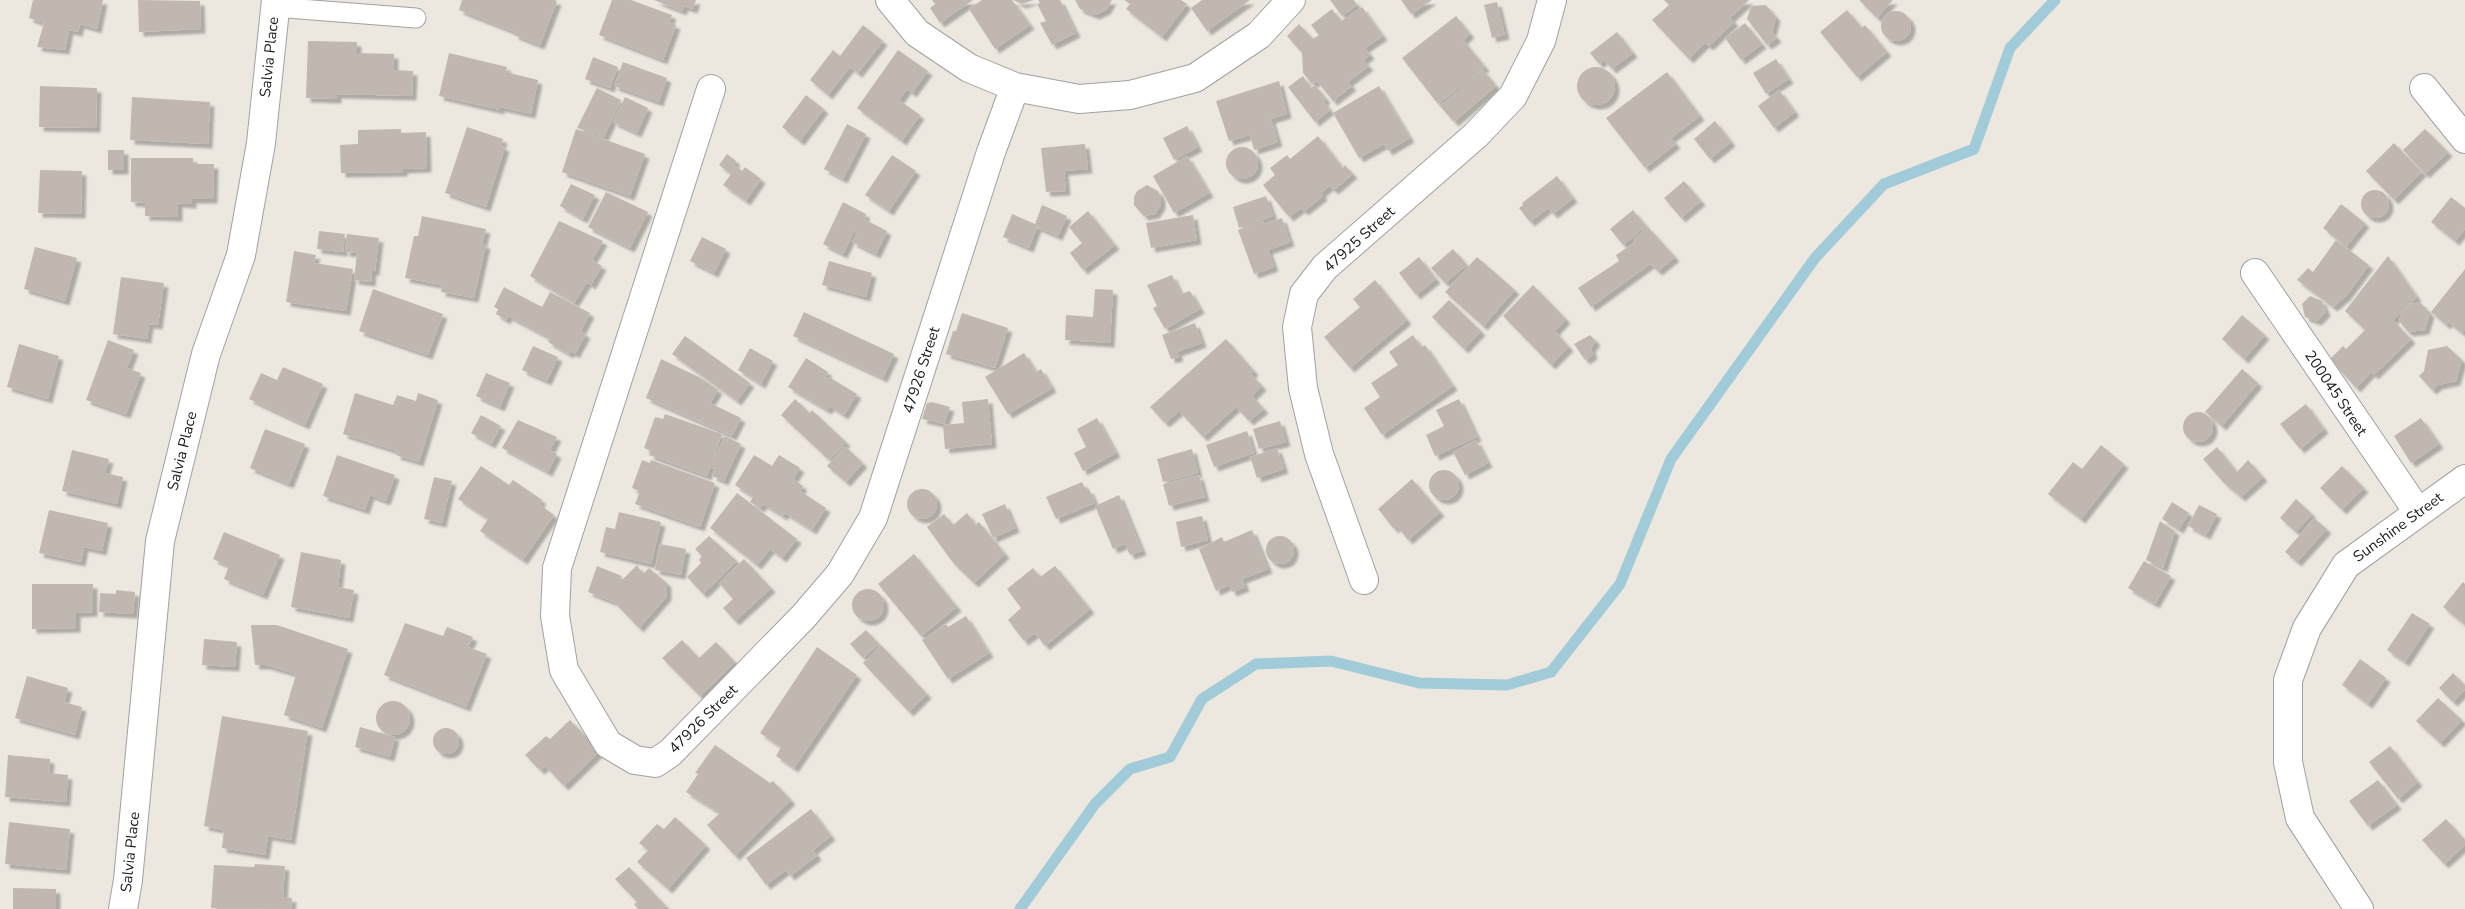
<svg xmlns="http://www.w3.org/2000/svg" width="2465" height="909" viewBox="0 0 2465 909" font-family="'Nunito Sans',sans-serif">
<style>
.lines{fill:none;stroke-linecap:round;stroke-linejoin:round}
.stream{stroke:#a1cbd9;stroke-width:11}
.building{fill:#c0b8b0;filter:url(#shadow)}
.service-casing{stroke:#a1a1a1;stroke-width:21}
.minor-casing{stroke:#a1a1a1;stroke-width:30}
.service{stroke:#fff;stroke-width:19}
.minor{stroke:#fff;stroke-width:28}
.labels{text-anchor:middle;stroke-width:4;stroke-linejoin:round;paint-order:stroke}
.street-label{font-size:15px;fill:#1a1a1a;stroke:#fff}
</style>
<defs>
<filter id="shadow"><feDropShadow dx="4.5" dy="4.5" stdDeviation="1" flood-color="#0004"/></filter>
</defs>
<rect width="100%" height="100%" fill="#ece8e0"/>
<g class="lines">
<path class="stream" d="M1020,909l75,-105 35,-35 40,-12 32,-58 54,-35 75,-3 88,22 88,2 44,-13 69,-88 51,-125 144,-201 69,-74 90,-35 36,-101 45,-48"/>
</g>
<path class="building" d="M33,0h70l-6,29 -17,-5 -2,8 -9,-2 -4,20 -28,-3 7,-24 -15,-5z
M138,0l62,1 1,28 -62,3z
M462,0h92l3,1 -17,44 -26,-10 1,-3 -56,-22z
M612,0h19l41,15 -3,7 7,3 -13,35 -64,-25z
M654,0h42l-3,9 -9,-3 -2,5z
M932,0h41l-33,23 -10,-15 5,-4z
M982,0h30l18,25 -35,24 -26,-40z
M1013,0h21l-12,4z
M1038,0h22l16,33 -24,12 -12,-22 6,-2 -9,-17 3,-1z
M1075,0h37l-6,10 -11,5 -15,-6z
M1124,0h57l6,4 -25,33 -36,-28 4,-5z
M1202,0h48l-43,31 -16,-23z
M1330,0h24l3,5 -15,11z
M1401,0h31l-21,14z
M1664,0h85l-19,18 4,4 -25,24 -4,-3 -16,16 -37,-39 17,-15z
M1859,0h34l-16,18z
M1497,2l8,33 -13,3 -8,-33z
M1766,5l10,12 -4,15 5,6 -10,7 -20,-26 4,-13z
M1362,7l21,29 -18,12 5,7 -7,5 6,6 -21,16 4,4 -19,15 -16,-20 -5,3 -9,-11 -1,-20 -15,-17 12,-12 14,15 6,-4 -8,-10 21,-16 9,12z
M1847,10l15,18 3,-3 22,27 -30,25 -37,-45z
M1881 26a15 15 0 1 1 30 0a15 15 0 1 1-30 0Z
M1456,16l14,18 -7,6 22,27 -47,37 -36,-46z
M1745,23l17,21 -21,16 -16,-22z
M863,25l20,16 -25,32 -8,-6 -22,28 -18,-15 23,-30 7,6z
M1617,32l16,21 -21,16 -8,-9 -5,4 -9,-11z
M308,41l49,1v11l37,1v16l19,1 -1,25 -75,-2v5l-31,-1z
M898,50l30,21 -16,22 -5,-4 -8,11 21,15 -18,26 -45,-33z
M449,53l58,14 -1,5 32,8 -7,34 -31,-7v3l-61,-14z
M593,57l25,10 -8,21 -25,-9z
M1776,59l13,20 -23,15 -13,-21z
M623,62l44,16 -8,24 -45,-16z
M1577 86a19 19 0 1 1 38 0a19 19 0 1 1-38 0Z
M1483,70l13,16 -42,36 -14,-16z
M1667,72l33,44 -29,22 5,6 -31,24 -39,-50z
M1303,76l8,12 4,-3 11,14 -3,2 7,9 -15,12 -27,-35z
M1279,81l8,33 -16,5 7,23 -24,8 -4,-15 -21,6 -13,-40z
M40,86l57,2 -1,40 -57,-1z
M1379,86l31,52 -22,13 -4,-7 -25,14 -26,-45z
M597,88l24,12 -17,37 -27,-9z
M1779,90l16,22 -21,16 -16,-22z
M806,95l18,14 -24,32 -18,-14z
M132,97l78,5 -2,42 -78,-4z
M625,97l23,11 -11,25 -24,-11z
M1715,121l16,21 -21,17 -16,-20z
M847,124l19,10 -23,45 -19,-10z
M1187,126l11,21 -24,13 -11,-22z
M467,127l36,12 -2,7 4,1 -19,60 -41,-14z
M401,129v4l25,-1 1,36 -24,1v3l-62,1 -1,-28 18,-1v-14z
M576,129l69,25 -15,42 -68,-24z
M2425,129l23,23 -23,22 -22,-24z
M1318,136l25,32 2,-3 8,9 -19,16 -5,-4 -8,7 2,3 -19,15 -3,-3 -12,9 -26,-32 12,-10 -5,-7 17,-13 3,4z
M2394,143l28,29 -28,28 -28,-29z
M1085,144l3,25 -24,2 2,20 -20,1 -5,-44z
M1226 163a16 16 0 1 1 32 0a16 16 0 1 1-32 0Z
M108,150h16v20h-16z
M727,154l9,7 -2,4 8,6 3,-4 16,12 -15,22 -23,-16 8,-11 -12,-9z
M892,155l24,16 -27,40 -24,-16z
M1187,156l22,37 -35,20 -21,-37z
M131,158h62v6h21l-1,35h-21v5l-14,-1v14l-33,-1v-13l-14,-1z
M40,170l42,1 -1,43 -43,-1z
M1557,176l16,22 -20,16 -5,-6 -18,14 -11,-14 4,-3 -1,-2z
M1684,181l17,20 -20,17 -17,-20z
M571,184l24,11 -12,24 -23,-13z
M1147,185l11,6 3,6v8l-6,9 -11,2 -10,-11v-8l3,-6z
M2361 204a14 14 0 1 1 28 0a14 14 0 1 1-28 0Z
M606,192l42,20 -18,36 -42,-21z
M1266,196l7,20 -34,12 -6,-21z
M2451,197l14,11v21l-10,12 -24,-19z
M843,202l23,12 -2,5 23,12 -11,23 -24,-12 5,-9 -3,-2 -11,23 -20,-10z
M2341,204l24,19 -19,24 -23,-19z
M1042,205l25,11 -9,20 -21,-9 -8,21 -26,-11 9,-23 23,10z
M1633,210l13,16 -23,19 -13,-16z
M1088,211l27,34 -32,25 -13,-17 12,-10 -13,-16z
M1193,215l4,25 -46,8 -5,-25z
M422,216l64,13 -4,15h4l-12,54 -33,-6 1,-7 -37,-7 9,-42h4z
M1282,218l8,24 -22,8 6,17 -20,7 -16,-44 25,-9 1,3z
M559,221l44,20 -11,19 10,6 -11,19 -4,-3 -13,21 -44,-27z
M1648,227l27,30 -17,14 -8,-7 -59,43 -13,-19 41,-27 -3,-6 19,-13 -2,-2z
M319,231l26,3 -2,18 -26,-3z
M347,234l32,4 -4,33h-3l-1,11 -17,-2 3,-27 -12,-1z
M702,237l24,12 -12,24 -24,-12z
M2336,240l33,25 -23,31 -13,11 -36,-27 11,-12 5,4z
M35,247l42,11 -12,43 -41,-12z
M1453,249l14,16 -22,18 -14,-15z
M294,251l22,4 -2,8 39,6 -7,42 -60,-9z
M2388,256l29,41 -24,23 18,19 -37,36 -3,-3 -15,16 -26,-29 13,-13 3,3 19,-19 -20,-19z
M1419,257l17,22 -20,16 -17,-22z
M1477,257l38,33 -32,36 -38,-34z
M829,261l43,12 -6,24 -44,-12z
M2465,269v60l-3,4 -14,-11 -2,3 -15,-13z
M1172,275l9,19 9,-3 10,18 -35,20 -12,-21 4,-2 -10,-21z
M121,277l43,6 -6,42 -9,-1 -2,15 -34,-5z
M1375,280l32,40 -57,48 -26,-31 36,-30 -7,-8z
M1533,285l33,34 -11,12 14,16 -18,18 -48,-49z
M504,287l38,20 8,-15 40,21 -9,18 5,3 -11,20 -4,-3 -2,3 -21,-12 2,-4 -42,-22 -2,4 -10,-6 2,-5 -4,-2z
M373,289l70,25 -15,41 -69,-24z
M1095,289l18,1 -3,53 -45,-3 1,-25 27,2z
M2310,296l12,5 4,11 -9,9 -12,-4 -3,-13z
M1449,300l32,31 -17,18 -32,-32z
M2420,302l10,11 -5,17 -17,2 -9,-11 2,-7 10,-10z
M804,312l90,42 -11,24 -90,-42z
M962,313l46,15 -13,40 -49,-14 7,-23h3z
M2242,315l23,20 -21,24 -22,-20z
M1195,323l7,20 -25,9 2,5 -8,2 -9,-24z
M1413,335l8,12 4,-2 28,41 -71,49 -18,-27 16,-11 -9,-14 27,-18 -9,-13z
M1590,335l6,6 -5,7 2,7 -8,5 -11,-16z
M685,336l65,47 -13,18 -65,-47z
M1226,339l28,32 -3,3 11,12 -10,10 12,13 -15,12 -13,-14 -33,30 -24,-26 -14,12 -15,-16z
M108,340l26,10 -7,18 14,5 -15,41 -40,-14z
M19,344l40,12 -11,43 -41,-12z
M533,346l25,11 -11,24 -25,-11z
M2447,346l15,14 -6,21 -18,4 -6,5 -13,-14 5,-5 4,-21z
M750,348l23,13 -12,23 -23,-14z
M1024,353l12,19 5,-3 11,19 -44,26 -23,-37z
M806,358l22,14 -3,5 3,2 1,-2 28,17 -13,21 -14,-9 -3,4 -39,-23z
M661,359l40,19 17,12 -8,13 31,15 -9,18 -86,-38z
M283,367l40,17 -18,41 -56,-26 12,-26 16,7z
M2242,369l16,14 -36,43 -17,-14z
M486,373l24,10 -10,24 -24,-11z
M355,393l38,12 4,-10 19,6 2,-8 20,7 -19,62 -23,-7 1,-4 -54,-17z
M795,399l15,14 2,-3 34,32 -17,18 -48,-45z
M988,399l4,45 -47,5 -2,-24 21,-2 -2,-21z
M1459,399l18,38 -42,19 -9,-21 18,-9 -8,-16z
M932,402l18,5 -6,17 -22,-5 5,-16z
M2306,404l18,25 -24,20 -20,-25z
M2183 427a15 15 0 1 1 30 0a15 15 0 1 1-30 0Z
M665,414l57,20 -15,42 -58,-21 2,-4 -7,-3 11,-31 8,2z
M481,415l20,11 -10,18 -20,-11z
M1097,418l19,35 -33,18 -9,-18 12,-6 -9,-18z
M2421,418l18,26 -28,19 -17,-27z
M518,420l39,17 -7,13 7,4 -9,18 -46,-24z
M1280,421l6,21 -27,7 -6,-20z
M265,429l40,15 -16,40 -39,-16z
M1247,431l7,22 -40,14 -8,-22z
M725,436l16,8 -17,37 -12,-5 3,-7 -5,-2z
M1476,440l12,23 -23,12 -12,-23z
M2101,445l23,19 -43,55 -33,-25 25,-32 9,7z
M845,446l18,17 -17,19 -19,-16z
M2217,447l20,25 11,-12 15,17 -22,20 -17,-14 -21,-24z
M1277,448l7,21 -27,9 -7,-21z
M1192,449l6,24 -35,9 -6,-23z
M72,450l37,9 -4,14 18,4 -6,27 -55,-13z
M337,455l58,20 -9,26 -16,-6 -5,15 -42,-14z
M754,455l18,11 7,-11 21,13 -7,11 10,7 -3,5 26,17 -14,22 -27,-17 -2,3 -20,-12 -3,4 -10,-6 3,-5 -18,-12z
M642,460l8,3 1,-3 64,23 -15,44 -65,-23 5,-13 -8,-3z
M481,466l28,19 4,-5 29,20 -3,4 15,11 -31,45 -43,-29 8,-12 -30,-20z
M2342,466l22,22 -22,22 -22,-22z
M1429 485a15 15 0 1 1 30 0a15 15 0 1 1-30 0Z
M1199,475l6,22 -36,9 -6,-22z
M434,477l18,4 -10,42 -18,-4z
M1412,479l28,33 -32,28 -11,-14 -3,3 -16,-20z
M1082,482l4,8 3,-1 6,14 -39,16 -10,-22z
M907 504a15 15 0 1 1 30 0a15 15 0 1 1-30 0Z
M737,493l60,46 -15,19 -12,-9 -13,16 -47,-37z
M1119,495l23,56 -12,4 -5,-11 -12,5 -18,-43z
M2296,499l16,15 -16,18 -16,-14z
M2172,502l17,11 -10,16 -17,-10z
M1005,504l10,24 -22,10 -11,-24z
M2199,505l18,9 -11,21 -18,-9z
M49,510l59,13 -6,28 -18,-4 -3,15 -42,-9z
M619,512l42,10 -10,42 -51,-12 6,-25 9,2z
M967,513l9,12 3,-3 26,32 -31,29 -20,-19 -27,-37 17,-13 9,11z
M1202,516l6,24 -27,7 -5,-25z
M2314,518l13,11 -30,33 -12,-10z
M2160,521l15,10 -12,37 -17,-8z
M1252,530l16,39 -26,10 3,8 -13,5 -3,-7 -13,6 -17,-42 23,-12 2,5z
M224,532l56,23 -17,40 -39,-16 5,-13 -16,-7z
M709,536l28,25 -34,33 -16,-17 14,-14 -2,-3 3,-4 -7,-7z
M1266 550a14 14 0 1 1 28 0a14 14 0 1 1-28 0Z
M660,544l26,5 -5,26 -26,-5z
M301,552l40,8 -3,27 16,3 -5,28 -58,-11z
M914,554l43,53 -36,29 -43,-52z
M744,559l27,29 -36,33 -12,-13 10,-9 -14,-16z
M2144,561l27,15 -16,28 -27,-16z
M637,565l6,9 6,-6 18,15v13l-28,32 -25,-26 -26,-10 9,-26 25,10 -4,8z
M1055,566l35,43 -45,37 -10,-13 -11,8 -16,-21 13,-12 -14,-19 26,-21 7,9z
M2463,582l2,2v41l-22,-18z
M32,584h61v28l-17,1v15l-44,1z
M852 605a16 16 0 1 1 32 0a16 16 0 1 1-32 0Z
M116,590l19,2 -2,22 -34,-2 1,-19 16,1z
M2412,613l18,11 -25,38 -18,-12z
M966,616l23,37 -41,26 -26,-39 24,-16 2,3z
M405,623l38,13 4,-9 26,10 -5,10 19,7 -21,53 -82,-32z
M251,625h26l71,24 -26,79 -38,-13 12,-41 -30,-9h-11z
M866,630l13,14 -16,14 -13,-14z
M204,639l33,3 -2,25 -33,-2z
M682,640l17,18 17,-16 19,20 -35,34 -38,-38z
M881,645l46,49 -18,18 -46,-49z
M817,647l40,28 -63,93 -18,-12 5,-9 -21,-14z
M2360,659l26,19 -18,26 -26,-19z
M2453,673l12,12v5l-12,12 -14,-14z
M27,676l41,12 -4,14 18,5 -7,28 -60,-17z
M2438,698l24,22 -22,23 -24,-22z
M376 718a17 17 0 1 1 34 0a17 17 0 1 1-34 0Z
M222,716l86,15 -17,109 -23,-4 -3,19 -43,-7 2,-18 -20,-4z
M570,720l30,31 -36,35 -19,-20 -5,4 -15,-15 21,-19 4,3z
M360,727l35,10 -5,20 -35,-10z
M433 741a13 13 0 1 1 26 0a13 13 0 1 1-26 0Z
M715,745l55,38 3,-2 18,19 -56,56 -28,-31 13,-12 -34,-21 12,-18 -3,-1z
M2390,746l28,36 -20,17 -29,-37z
M8,755l42,4 -1,14 19,2 -2,27 -61,-5z
M2378,780l19,25 -29,21 -19,-25z
M811,809l20,27 -18,14 4,6 -27,20 -4,-6 -20,15 -20,-27z
M675,817l31,28 -38,44 -31,-27 11,-12 -9,-7 18,-19 7,5z
M2446,819l19,21v5l-21,19 -22,-24z
M9,822l61,7 -4,41 -61,-6z
M255,864l30,2 -2,31 9,1 -1,11 -80,-1 3,-43 40,2z
M629,867l37,39 -3,3h-25l-4,-5 3,-2 -22,-23z
M13,888l43,1v20h-43z"/>
<g class="lines">
<defs>
<path id="service" d="M274,7l142,11"/>
<path id="minor" d="M890,0l27,33 52,35 46,19 64,12 51,-4 65,-17 64,-43 32,-35
M2424,88l41,51
M711,89l-154,479 -2,48 9,54 44,74 27,16 20,3 15,-10 134,-137 36,-42 33,-56 118,-366 24,-65
M2255,273l163,239
M1364,580l-45,-126 -16,-66 -6,-61 7,-33 21,-27 151,-132 37,-39 28,-55 11,-41
M123,909l5,-29 32,-339 46,-187 35,-99 20,-112 15,-143
M2359,909l-59,-91 -12,-56v-82l19,-52 39,-63 119,-86"/>
</defs>
<use href="#service" class="service-casing"/>
<use href="#minor" class="minor-casing"/>
<use href="#service" class="service"/>
<use href="#minor" class="minor"/>
</g>
<g class="labels">
<g class="street-label">
<text transform="translate(269 57) rotate(-84)" y="5">Salvia Place</text>
<text transform="translate(1359 239) rotate(-42)" y="5">47925 Street</text>
<text transform="translate(921 370) rotate(-72)" y="5">47926 Street</text>
<text transform="translate(2336 393) rotate(56)" y="5">200045 Street</text>
<text transform="translate(182 451) rotate(-76)" y="5">Salvia Place</text>
<text transform="translate(2398 527) rotate(-36)" y="5">Sunshine Street</text>
<text transform="translate(703 719) rotate(-45)" y="5">47926 Street</text>
<text transform="translate(130 852) rotate(-84)" y="5">Salvia Place</text>
</g>
</g>
</svg>
